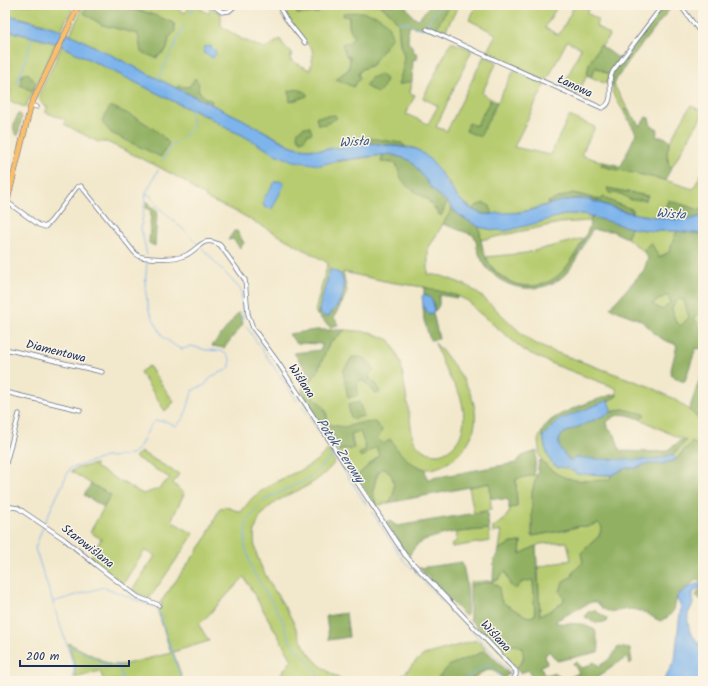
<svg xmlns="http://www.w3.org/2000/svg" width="708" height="686" viewBox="0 0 708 686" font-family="Kalam,sans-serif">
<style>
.green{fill:#b7cc70;stroke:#697e67;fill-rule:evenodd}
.forest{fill:#91b062;stroke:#567060;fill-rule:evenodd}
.water{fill:#7db4ec;stroke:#4c72a5}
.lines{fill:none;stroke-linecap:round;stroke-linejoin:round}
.stream{stroke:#7db4ec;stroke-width:1}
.minor-casing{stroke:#667084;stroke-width:5}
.primary-casing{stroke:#667084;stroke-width:6}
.minor{stroke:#fff;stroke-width:3.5}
.primary{stroke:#f9bf6d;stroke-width:5}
.labels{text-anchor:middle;stroke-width:3;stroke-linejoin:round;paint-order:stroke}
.street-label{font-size:12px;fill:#1b2f5e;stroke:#fcf5e5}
.water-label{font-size:13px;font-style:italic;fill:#385789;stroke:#fcf5e5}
</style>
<rect width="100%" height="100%" fill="#fcf5e5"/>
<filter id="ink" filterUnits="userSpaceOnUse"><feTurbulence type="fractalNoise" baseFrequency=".025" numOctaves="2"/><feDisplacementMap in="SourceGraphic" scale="8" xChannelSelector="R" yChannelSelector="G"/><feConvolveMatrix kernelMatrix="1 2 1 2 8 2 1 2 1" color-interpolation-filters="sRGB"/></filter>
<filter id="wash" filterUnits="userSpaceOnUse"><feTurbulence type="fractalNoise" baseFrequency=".012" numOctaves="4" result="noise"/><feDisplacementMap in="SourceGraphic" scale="16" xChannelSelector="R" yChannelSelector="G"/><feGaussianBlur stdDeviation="0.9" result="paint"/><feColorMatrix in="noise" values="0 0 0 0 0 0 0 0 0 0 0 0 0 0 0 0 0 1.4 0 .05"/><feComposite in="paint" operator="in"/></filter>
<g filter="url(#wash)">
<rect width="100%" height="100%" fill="#f2e8cc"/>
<path class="green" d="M5,5h69l-13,25 -20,-7 -36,-9z
M84,5h4l-4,8 19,12 35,9 29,15 2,-11 -20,-25 -23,-5 -4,-3h47l16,8 6,-8h8l2,4 8,5 1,-5 -3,-4h4l3,5 7,3v13l21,13 23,10 15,-10 5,8 7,5 -2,8 20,10 3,-14 -1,-7 -18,-20 -14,-24h101v1l10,8 7,9 2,21 4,12 -2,16 -4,13 14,-4 -2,12 5,2 -9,19 22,10 10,-18 -15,-8 28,-56 21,8 -36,77 11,4 37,-75 13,6 -15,31 9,6 -15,27 -7,-3 -3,8 14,5 34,-66 31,14 -31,63 36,8 19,-39 26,11 -14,28 22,7 -2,4 64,14 28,9 10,-18v40l-35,-10 -6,17 -30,-5v-4l-15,-5 -13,-7 -3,3 -28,-7 -25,9 1,2c-12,4 -25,8 -38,9 -6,1 -13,0 -19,1l-2,-8h-14l-3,3 -11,-8 -9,-9 -5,-11 -6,-5 -5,-8 -17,-17 -8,-4h-6l-5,-4 -45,-2 -2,4 -33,5 -22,-2 -9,-3 -50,-27 -29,-14 1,-3c-12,-6 -14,-10 -17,-22l-6,8 -11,-1 -2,2 -106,-54zM349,17l23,48 -10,4 -4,5 -22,5 13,-10 1,-12 -8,-13 8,-2 4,-5 -5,-11zM607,188l40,8h1l-17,4 -10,-6z
M449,5h10l-15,28 -5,-5 -4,3z
M477,5h29l2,1 1,-1h49l-13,23 14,7 16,-30h11l4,2 -3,6 11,6 -2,7 14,9 -8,11 -2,-1 -11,19 -2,11 -10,21 -15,-7 19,-41 -14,-7 -21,41 -60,-29 10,-19 -27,-14z
M5,30l51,13 -30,63 -2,1 -16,-7 3,-10 -6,-3z
M62,46l127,63 6,1 7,5 5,1 21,13 12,5 14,7 73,22 56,-8 -2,7 15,1 5,15 27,22 12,16 7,-14 5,7 -24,40v25l14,2 26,10 17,13 38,36 8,6 13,7 107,39 23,12 15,11 14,14v25l-3,-3 -16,3 -8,11 -3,-6 12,-13 -45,-22 5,-4 -22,-6 -11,3 -4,-11 9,-5 -1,-8 -61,-23 -30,-14 -48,-40 -9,-10 -6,-3 -38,-11 -35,-5 -46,-10 4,19 -5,12 -1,-3 4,-12 -15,-18 -13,45 -2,-4 13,-48 -89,-50 -34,-15 1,-2 -13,-7 -5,-6 -31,-17 -50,-24h-9l-34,-18 2,-4 -21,-8 3,-5 -5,-2 -5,-8z
M595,67l15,8 -4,9 -15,-7z
M612,85h2l13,23 -3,4 -11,-18z
M691,105l12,7v2l-31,53 -3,-1 -2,-13 3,-12z
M570,214h13l9,2 -3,5 -29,2 -79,17 -2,-13 14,3z
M631,228l22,3h24l-8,21 -11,6 -7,-15 -8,8 -16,-13z
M584,238c-7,12 -13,26 -24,36 -24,23 -60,12 -74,-17l40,-4z
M667,295l5,7 -10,8 -11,-6z
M678,299l6,1 5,17 -8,9 -6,-5 -3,-13z
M698,313h5v19l-9,-14z
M345,330l25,2 20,8 11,23 12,76c5,9 13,15 25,15 7,-1 13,-5 18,-11 11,-13 9,-37 2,-52 -4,-7 -8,-12 -11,-19 -5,-9 -8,-19 -12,-29 29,32 61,74 23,112 -8,8 -22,15 -33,14 -9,-2 -18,-8 -24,-14 -2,-2 -3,-6 -6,-7 -3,-2 -8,-2 -11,-4 -9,-5 -16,-14 -23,-21l-17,5 -13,-3 -3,-3 -2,-12 -19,-19 5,-12 5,-7 12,-28zM352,358l17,15 1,7 6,4h-10l-3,-4 -6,2 -13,-10z
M149,366l25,36 -9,9 -25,-39z
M360,431l6,18 -5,8 14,-11 5,9 -24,22 -18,-26 16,-4 -3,-13z
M541,434l2,2 2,11 12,20 11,1 9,6 35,1 -3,5c-10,0 -21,2 -31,1 -15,-2 -38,-13 -39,-30 0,-8 -3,-10 2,-17z
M328,450l7,12c-8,10 -18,19 -30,25 -15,8 -32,13 -43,28 -23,31 11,71 27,99 8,14 12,30 23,43 8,10 20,17 31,24h-68l17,-21 -48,-83 -45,48 10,16 -36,11 10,29h-79l-4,-10 -25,7v-12l-7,-23 43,22h11l49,-12 -13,-42 4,-7 -2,-1 45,-63 15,-32 6,-1 15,5 11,-14 19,-14 38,-18 8,-6z
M141,452l38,22 -6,9 11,11 -13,27 23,13 -45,65 -17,-9 23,-34 -10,-6 -22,34 -33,-26 11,-19 -11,-7 21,-37 -20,-11 -20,-13 6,-3 19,-4 -1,3 48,27 15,-5 12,-11 -35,-21z
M383,468c13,4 14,27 5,35l-14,3 -1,-2 2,-2c-3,-9 0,-29 8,-34z
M537,475l-5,17 1,44 33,-6 13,-4 8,1 11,-4 4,4 -3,9 -18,17 2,9 -10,10v4l-9,22 -1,4 -15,11 -8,3 -2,-49 33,-7 -4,-18 -27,2 -20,11 1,-13 -9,1 -13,6 3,-19 -9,3v-6l10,-6 7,-10 -1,-3 8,-1 -1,-29z
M490,483l1,27 -17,3 -5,-26z
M489,529l1,12 -38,6 -1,-2 5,-3 1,-10z
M506,572l4,13 7,3c3,-6 9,-7 16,-8l2,35c-3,1 -4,2 -6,2 -6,-1 -26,-12 -28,-17 -3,-6 -5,-12 -9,-18l-22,3v-3l28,-2 5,-7z
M477,640l9,10 -10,5 -26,10 -15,16h-40l9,-7 11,-12 9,-7z
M511,645l9,1c7,9 2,15 -4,23l-18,-20 7,-1z"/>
<path class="forest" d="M88,5h34l4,3 23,5 25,10 1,8 -6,7 -2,11 -11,9 -15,-6 -3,-18 -36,-9 -18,-12z
M381,5h24l8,12 6,2 11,-14h19l-14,26 -8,-3 -18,-2 -1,16 4,4 2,6 4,2 -1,6 -4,-1 -1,22 -14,4 4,-13 2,-16 -4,-12 -2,-21 -7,-9 -10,-8z
M665,5h8l-42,53 -14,20 -3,7h-2l-1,-6 3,-8z
M295,6h22l2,7 -22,1z
M361,12c18,4 26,5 31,25l-20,28 -10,4 -4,5 2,4 -7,9 -17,-8 13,-10 1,-12 -4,-1 -4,-12 8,-2 4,-5 -5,-11v-9l-6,-1v-3z
M600,45l20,14 -10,16 -14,-8 -5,10 -4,-2 2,-11z
M28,73l8,10 -4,8 -12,-6 2,-10z
M380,74l6,5 -3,9 -6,5 -12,-7 6,-8z
M195,78l4,6 -1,6 6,7 8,4 -1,3 -35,-16 2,-2 11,1z
M298,89l9,4v3l-17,6 -1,-11z
M491,99l6,3 -17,35 -14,-6 3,-8 7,3z
M110,106c22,9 43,19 59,37l-8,14 -50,-24 -9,-11z
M627,108l12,17h2l5,-8 3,1 2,8 7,3 -2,8h8l6,4 -3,12 2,13 3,1 -7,13 -64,-14 2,-4 18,4 15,-33 -12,-21z
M18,114h2l2,3 -4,19c-8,-7 -3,-14 0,-22z
M335,115l2,3 -11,6 -8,1 -2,-8z
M304,127h6l2,6 -5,2 -3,5 -3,1 -4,-5 1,-5z
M368,138l34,5 4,4 -36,-4 -16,2 2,-4z
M390,154l19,6 7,7 17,23 14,12 -6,14 -13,-16 -21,-14 -6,-8 -5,-15 -15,-1 2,-7z
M607,188l41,8 -2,4h-15l-10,-6 -12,-1z
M573,193l27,7 4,-3 13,7 15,5v4c-19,-4 -38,-16 -58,-14 -8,1 -17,4 -25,5l-1,-2z
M668,200l35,11v5l-15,4 -26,-2z
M147,201l10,10 -2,35 -6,-3 2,-32 -5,-3z
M484,203l6,3 2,8c-7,1 -13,-2 -19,-5l3,-3z
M452,209l7,6 20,12c2,12 3,24 9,35 15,27 53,32 74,10 10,-10 21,-29 26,-42 3,-5 1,-9 4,-14l39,12 -4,10 -15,-7 -20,-1c-8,13 -14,28 -23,40 -18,24 -58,24 -78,2 -6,-5 -10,-13 -13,-21 -2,-6 -1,-12 -5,-16l-30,-11z
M234,231h3l7,12 -4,5 -7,-9 -5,1z
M677,231l26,3v64l-1,6 1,9h-5l-4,5 9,14v19l-2,-2 -5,-1 -11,33h-4l-11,-7 7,-29 -13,-5 -9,-6 -4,-5 -11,-9 -30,-12 34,-38 4,-12 -5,-7 8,-9 8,16 10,-6zM667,295l4,7 -9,8 -10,-6zM678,299l6,1 5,17 -8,9 -6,-5 -3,-13z
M424,287l34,9 -1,2 -18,-3v10l-3,5 -2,1v-8l-7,-8 -3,-1z
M341,300l1,3 -8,14 4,8 -8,2 -13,-12 2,-6 2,5 8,2z
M423,306l6,8 4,-1 6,26 -9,1 -6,-20z
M239,312l4,12 -19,24 -12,-2z
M316,330h29l-16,14 -12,28 -5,7 -5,12 17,16 4,15 3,3 13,2 17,-4 14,-1 7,8 -4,9 6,5 6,-5c9,14 18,25 35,30l2,10 88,-16 7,-7 15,-5 -3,24 -18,4 1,28 -8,1v-8l-18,-2 -1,-15 -102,20c9,-8 8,-31 -5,-35l-6,5 -4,17v5l3,7 -3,2 -17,-27 23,-22 -3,-8 -15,10 -2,-3 7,-5 -6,-18 -9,3 1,10 2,4 -4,2 -3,-2 -8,3 -6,-8 3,-3 -6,-10 -5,2 -24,-37 6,-24 -13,-18 27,-3 1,-6 -26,-1 -7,-9z
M352,357c12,0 16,1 22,13l-5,3 1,7 6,4 4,8 -4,2 -13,-14 -6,2 1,13 -10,3 -5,-27z
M703,370v54l-14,-14z
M616,394l1,2 -9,5 -49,19 -16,16 -2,-2c2,-5 5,-9 9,-13 10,-9 52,-24 66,-27z
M359,402l5,14 -13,3 -3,-14z
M623,409l22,5 -5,5c-14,-5 -21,-8 -33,3l1,5 7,8 5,16 35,1 11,-1 17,-12 3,2c-4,4 -9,11 -14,13 -17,9 -58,7 -78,5 -10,0 -15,-4 -24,2 -7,-10 -18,-16 -6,-28l48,-21z
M692,442l11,7v152l-7,-5 6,-11 -5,-6 -20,17 -3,14 -6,7 -8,4c-8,-4 -15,-9 -23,-11 -16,-4 -28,10 -40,-8h-6l-34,18 -1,3 26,1 13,6 4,18 -1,4 -41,9 -8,-10 -4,5 2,7 -6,3 3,9 11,-2 9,7 15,-7 -6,-10 4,-1 6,6 11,-6 5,4 12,-8 7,-11 12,2 2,13 -2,2 -3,-7 -35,24h-65l5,-3 -3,-8 -9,3 -4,-4 8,-11 -2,-10c-9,-7 -15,1 -24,1l-28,-29v-35l22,-3 7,5 2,14 4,3 21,12 4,1 5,-2 -2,-35 -11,2 -7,7 -5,-4 -4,-13 -3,1 -5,7h-5l1,-21 4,-4 1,-6 13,-6 9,-1 -1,12 16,-8 4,69 8,-3 15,-10 1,-4 -4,-6 3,-11 10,-5v-4l10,-10 -2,-9 18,-17 3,-9 -4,-4 -11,4 -8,-1 -13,4 -34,6v-44l5,-17 2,-14 2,-1c21,24 39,21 68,20l3,-5 14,-7h10l10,-4h15l15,-4z
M91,484l20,11 -7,12 -20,-12z
M487,511l2,18 -40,4 -25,7 -9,7 -7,10 -22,-34 4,-2 7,5z
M462,562c5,19 7,34 5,53h-3l-45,-47z
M594,610l13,8 -1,4 -10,1 -11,-6 3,-5z
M346,613l3,24 -20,3 -3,-24z
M486,650l23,24 -5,4c-4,-3 -10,-8 -15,-8 -11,1 -17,16 -32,9l-4,2h-18l15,-16 26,-10z"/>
<path class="water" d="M5,14l47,13 18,7 106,54 64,30 49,27 10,3 22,2 49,-7 46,6c28,14 33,54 66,65 6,2 12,-1 18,-1 10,0 18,0 27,-2 16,-4 32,-11 48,-12 15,-1 30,6 44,11 17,5 36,7 54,9 5,0 10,1 15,1 5,-1 10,-3 15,-4v18l-26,-3h-24l-22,-3 -48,-14h-13l-10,2 -23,7 -31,8 -13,-1 -14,-3 -20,-12 -12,-13 -14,-12 -17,-23 -7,-7 -5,-2 -14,-4 -54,7 -16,4 -27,-4 -18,-7 -35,-20 -12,-5 -21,-13 -5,-1 -7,-5 -6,-1 -133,-66 -51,-13z
M211,46l4,4 1,4 -3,4 -8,-4 -2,-4 1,-3z
M280,181l3,1 1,3 -12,24 -8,-2 -1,-5 2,-6 2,-2 8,-12z
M330,269l11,5c8,19 -1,28 -12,42l-4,1 -4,-3 -2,-5z
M424,294c9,4 11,10 9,19l-4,1 -6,-8 -1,-10z
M606,401h2l4,11 -48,21c-12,12 -1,18 6,28l6,-4 19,2 50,1 12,-1 16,-5 3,6 -15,4h-15l-10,4h-10l-14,7 -35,-1 -9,-6 -11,-1 -6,-5 -3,-6 -3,-9 -2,-11 16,-16z
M696,584h4v3l-7,6v11l-5,10v9l2,9 13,17v32h-40l12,-21 4,-39 2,-14 -4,-8v-3l10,-8z"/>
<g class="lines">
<path class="stream" d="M191,13l3,-8
M398,23l9,-1 6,5 10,2 18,-24
M158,80l26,-54
M17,84l16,-47
M181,138l12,-12 -3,-16
M163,160l7,-13 6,-5
M146,194l4,1 9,13 27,24
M190,236l7,7
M201,247l40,43 2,31
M147,255l-6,-27 5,-35 12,-23
M246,326l51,75
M302,406l64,98
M372,512l31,48 9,9
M45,522l25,-54 36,-11 19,-1 8,-3 6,-5 11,-22 5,-5h10l11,5c12,-9 12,-24 17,-36l12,-5 7,-9 15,-6 3,-3v-8l-4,-5 -5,-3 -15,-1 -15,-4 -8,3 -6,-2 -14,-10 -14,-26 -4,-24 2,-25
M43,527l-8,21 39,119 -1,14
M415,572l45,48
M53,602l51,-15 54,22 24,72
M464,623l47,50
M68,646l3,1 38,19 10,-1 4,16
M517,679l2,2
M318,681l-1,-9 -27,-31 -8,-22 -29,-47 -8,-25 1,-24 18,-23 46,-22 23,-23
M461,681l22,-14 7,-2 14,16"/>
</g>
</g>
<g filter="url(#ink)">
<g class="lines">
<defs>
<path id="minor" d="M212,5l10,7 7,-1 7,-6
M278,5l8,14 19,24
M680,5l23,31
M427,29l175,79c11,-4 8,-17 8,-27 0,-3 1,-6 3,-10l50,-66
M31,105l6,2
M6,203l4,1 29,21 6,2 6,-6 26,-34 4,-1 53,66c3,3 5,5 8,5 9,2 34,2 42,-1 14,-5 18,-22 36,-11l25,35 3,34 5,14 24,33 128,194 111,116v4l-4,6
M5,349l97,23
M5,392l75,18
M5,467l14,-53
M5,506l13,2 46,31 32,26 42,32 21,8"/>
<path id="primary" d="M5,210l26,-105 48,-100"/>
</defs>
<use href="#minor" class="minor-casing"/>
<use href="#primary" class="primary-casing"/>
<use href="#minor" class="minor"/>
<use href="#primary" class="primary"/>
</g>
</g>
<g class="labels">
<g class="street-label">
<text transform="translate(575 86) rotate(25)" y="4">Łanowa</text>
<text transform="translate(56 351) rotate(14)" y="4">Diamentowa</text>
<text transform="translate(302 381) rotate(57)" y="4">Wiślana</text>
<text transform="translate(88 546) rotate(38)" y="4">Starowiślana</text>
<text transform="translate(496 636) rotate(47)" y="4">Wiślana</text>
</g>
<g class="water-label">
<text transform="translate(354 141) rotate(-4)" y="5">Wisła</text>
<text transform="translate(671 213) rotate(4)" y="5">Wisła</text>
<text transform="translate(341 450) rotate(56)" y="5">Potok Zerowy</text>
</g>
</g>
<rect width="708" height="686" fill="none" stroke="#fcf5e5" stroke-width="20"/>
<path d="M20 660v6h109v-6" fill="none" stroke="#1b2f5e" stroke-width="2"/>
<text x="26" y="660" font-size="12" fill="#1b2f5e" stroke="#fcf5e5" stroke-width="3" paint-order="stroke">200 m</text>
</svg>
